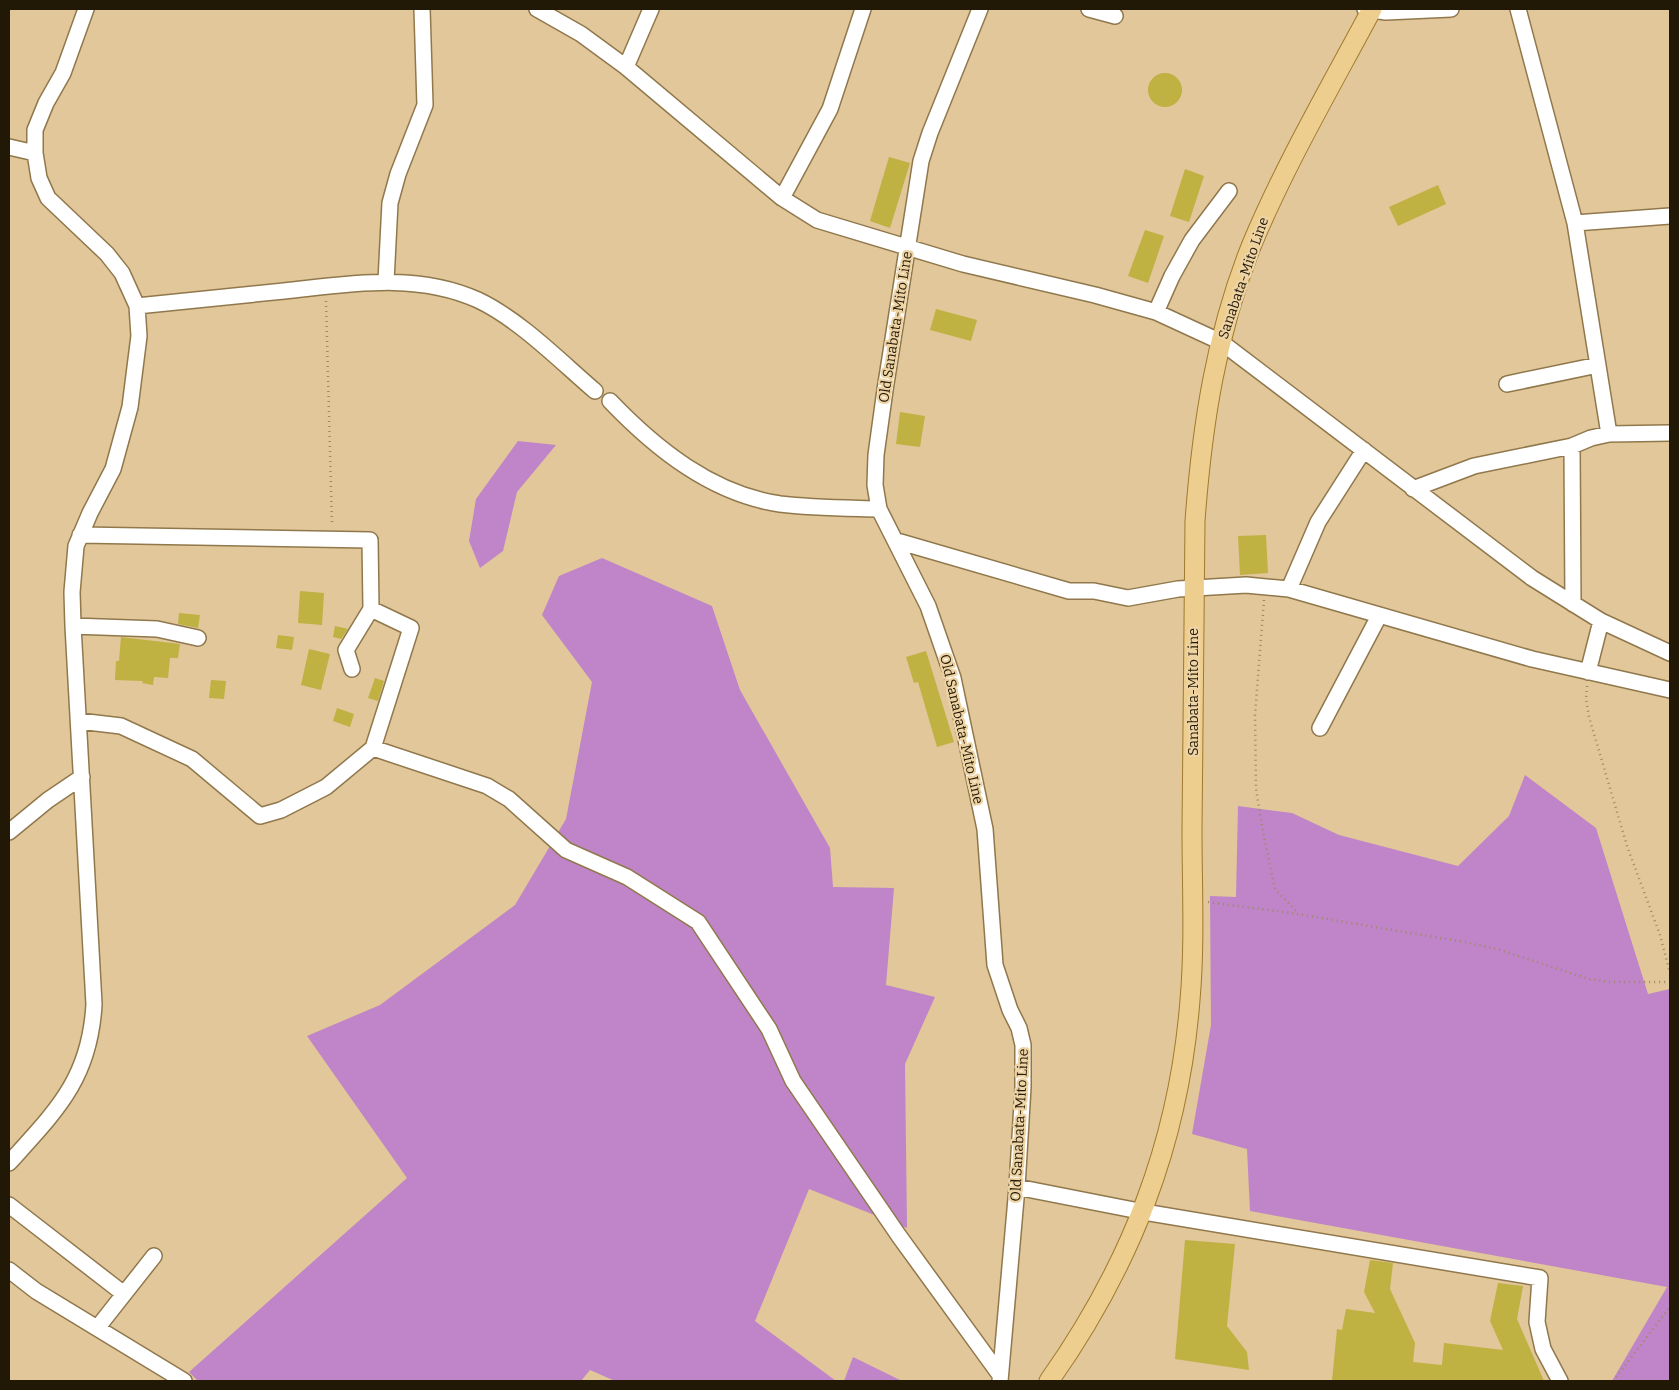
<svg xmlns="http://www.w3.org/2000/svg" width="1679" height="1390" viewBox="0 0 1679 1390" font-family="Bitter,serif">
<style>
.green{fill:#bf85c8}
.building{fill:#bfb142}
.lines{fill:none;stroke-linecap:round;stroke-linejoin:round}
.minor-casing{stroke:#90784c;stroke-width:18}
.major-casing{stroke:#9f7a2e;stroke-width:21}
.path{stroke:#9d8965;stroke-width:2.5;stroke-dasharray:1 4;stroke-linecap:butt}
.minor{stroke:#fff;stroke-width:15}
.major{stroke:#eece8e;stroke-width:19}
.labels{text-anchor:middle;stroke-width:4.5;stroke-linejoin:round;paint-order:stroke}
.street-label{font-size:14px;fill:#221806;stroke:#eed4a5}
</style>
<rect width="100%" height="100%" fill="#e1c799"/>
<path class="green" d="M518,441l38,4 -39,47 -14,59 -23,17 -11,-27 7,-42z
M602,558l110,48 28,84 90,158 3,39 61,1 -8,97 49,12 -30,67 2,164 -98,-39 -54,132 81,60h-221l-25,-11 -9,11h-383l-9,-9 218,-194 -100,-142 73,-31 135,-100 51,-86 26,-137 -50,-67 17,-39z
M1525,775l71,53 52,166 22,-5v392h-58l55,-94 -417,-76 -3,-62 -55,-15 19,-109 -1,-129 26,1 2,-91 54,7 47,22 119,31 51,-50z
M853,1357l49,24h-58z"/>
<path class="building" d="M1148 90a17 17 0 1 1 34 0a17 17 0 1 1-34 0Z
M889,157l21,6 -20,65 -20,-7z
M1185,169l19,7 -15,46 -19,-6z
M1438,185l8,19 -48,22 -9,-19z
M1145,230l19,6 -16,47 -20,-7z
M936,309l41,11 -6,21 -41,-11z
M900,412l25,4 -5,31 -24,-3z
M1266,535l2,38 -28,2 -2,-39z
M300,591l24,2 -2,32 -24,-2z
M179,613l21,2 -2,13 -20,-4z
M335,626l13,3 -7,10 -8,-2z
M278,635l16,2 -2,13 -16,-2z
M121,637l59,7 -2,14h-8l-2,20 -14,-1 -1,8 -11,-2 1,-2 -28,-1 1,-19h3z
M309,649l21,5 -9,36 -20,-5z
M926,651l28,91 -17,5 -19,-65 -4,1 -8,-26z
M375,678l9,3 -6,20 -10,-3z
M211,680l15,1 -2,18 -15,-1z
M337,708l17,6 -4,13 -17,-6z
M1185,1240l50,4 -8,82 20,26 2,18 -74,-11z
M1370,1260l23,3 -3,26 25,54 -2,19 29,3 2,-22 59,7 -13,-29 8,-38 25,3 -6,33 27,62h-212l5,-52 5,1 4,-21 29,4 -11,-21z"/>
<g class="lines">
<defs>
<path id="minor" d="M537,9l44,25 45,33 156,131 35,22 146,44 132,31 61,17 65,30 311,236 69,43 69,32
M980,9l-50,124 -9,28 -36,229 -9,65 -1,30 4,24 49,97 25,72 32,151 10,136 15,45 9,18 4,17v42l-6,100 -17,194
M1089,9l26,7
M1365,9l21,3 65,-3
M1518,9l57,214 34,211
M626,67l25,-58
M9,147l26,6
M782,198l48,-89 33,-100
M1575,223l95,-7
M386,281l4,-78 8,-29 27,-69 -3,-96
M137,306c49,-5 98,-10 147,-15 66,-7 132,-19 194,9 42,20 82,61 117,91
M1156,312l16,-36 20,-36 37,-49
M1507,384l91,-19
M610,401c46,48 102,93 170,103 33,4 66,4 99,5
M1572,446l1,158
M1413,489l61,-23 98,-20 19,-8 18,-4 61,-1
M80,535l290,5 1,69 -25,41 6,19
M897,541l172,50h25l34,7 50,-9 68,-4 43,4 243,70 138,31
M1289,589l29,-67 46,-72
M73,626l84,3 41,9
M1588,672l13,-51
M79,721l42,5 71,33 68,57 21,-6 45,-23 47,-39 38,-120 -40,-19
M1320,728l59,-112
M373,748l114,38 22,13 57,51 61,27 71,45 71,107 24,52 106,155 101,139
M9,832l39,-32 34,-23
M9,1163c47,-52 81,-84 85,-159l-21,-378 -1,-34 4,-46 14,-33 23,-44 17,-62 9,-71 -2,-30 -15,-33 -15,-19 -59,-56 -9,-20 -4,-25v-23l11,-27 17,-30 23,-64
M1017,1187l127,25 396,66 -3,44 6,27 17,32
M9,1205l115,89
M9,1270l27,21 148,90
M98,1327l56,-71"/>
<path id="major" d="M1049,1381c82,-116 130,-239 141,-381 5,-56 2,-114 2,-170 1,-103 2,-206 3,-309 7,-95 21,-188 57,-277 34,-81 79,-158 120,-235"/>
</defs>
<use href="#minor" class="minor-casing"/>
<use href="#major" class="major-casing"/>
<path class="path" d="M326,301l6,224
M1264,600l-9,115 1,74 7,43 12,57 23,24
M1587,686l-1,13 3,18 38,129 33,89 10,38
M1208,902l90,12 166,28 33,7 92,30 21,3h60
M1613,1381l57,-74"/>
<use href="#minor" class="minor"/>
<use href="#major" class="major"/>
</g>
<g class="labels">
<g class="street-label">
<text transform="translate(1243 278) rotate(-71)" y="5">Sanabata-Mito Line</text>
<text transform="translate(895 327) rotate(-81)" y="5">Old Sanabata-Mito Line</text>
<text transform="translate(1193 692) rotate(-90)" y="5">Sanabata-Mito Line</text>
<text transform="translate(962 729) rotate(77)" y="5">Old Sanabata-Mito Line</text>
<text transform="translate(1019 1125) rotate(-87)" y="5">Old Sanabata-Mito Line</text>
</g>
</g>
<rect width="1679" height="1390" fill="none" stroke="#221806" stroke-width="20"/>
</svg>
